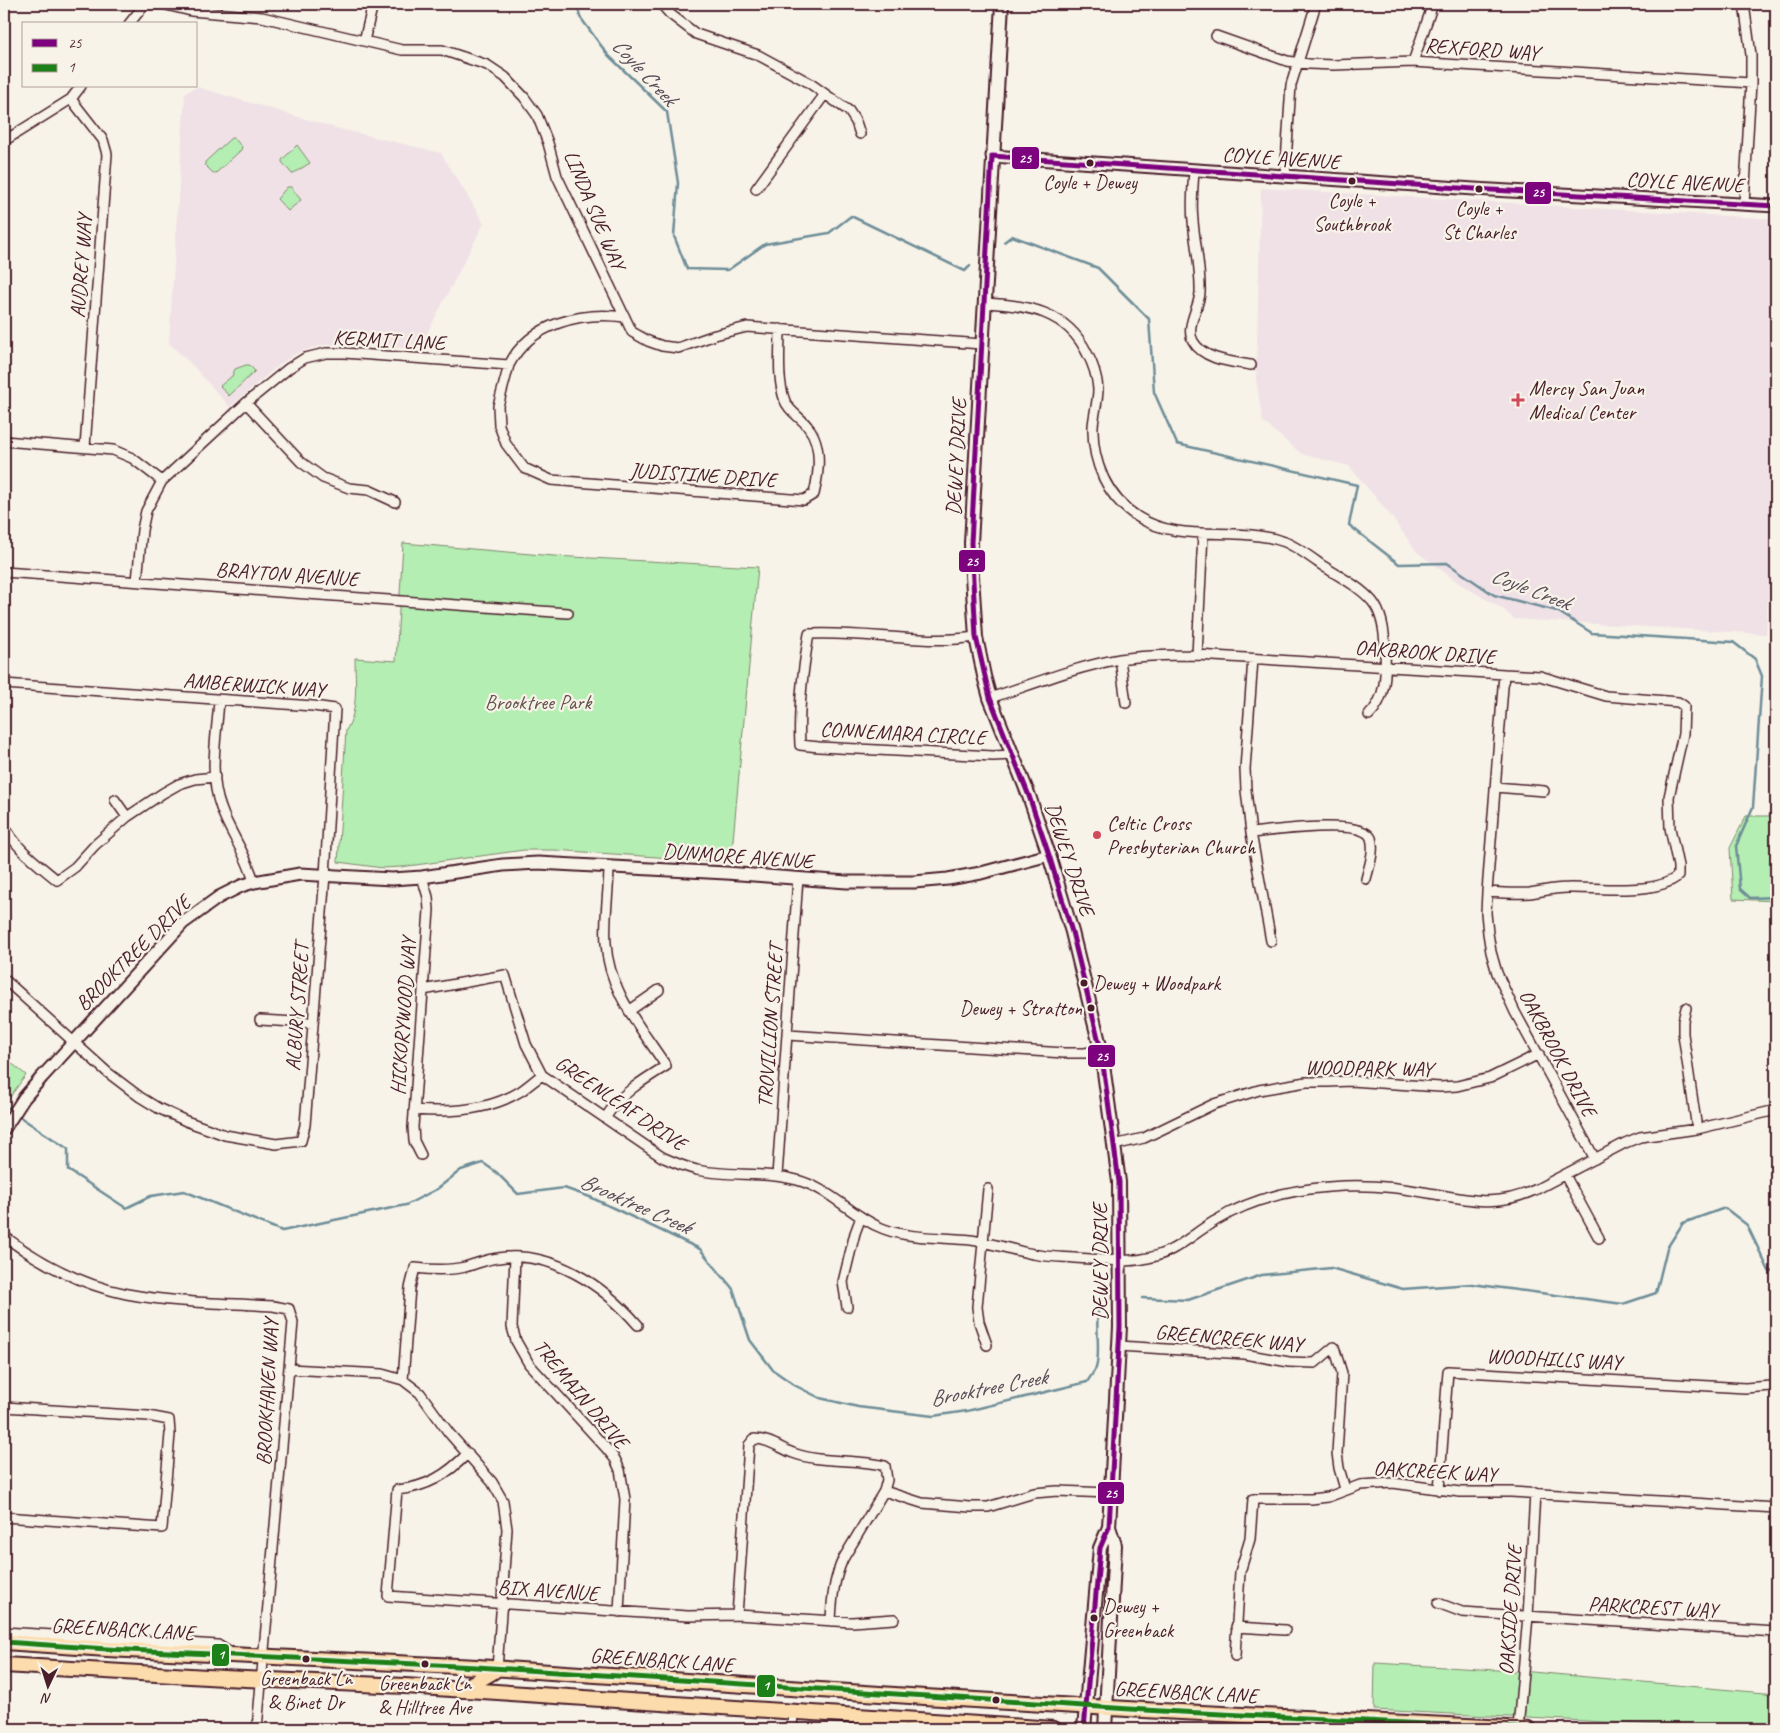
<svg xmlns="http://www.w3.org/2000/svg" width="1780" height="1733" viewBox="0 0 1780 1733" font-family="Caveat,sans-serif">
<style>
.built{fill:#f0e1e6}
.green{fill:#b4eeb2;stroke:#7f866e}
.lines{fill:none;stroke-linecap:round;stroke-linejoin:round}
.stream{stroke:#6e8d98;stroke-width:2.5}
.minor-casing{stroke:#4a1f2b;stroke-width:12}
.tertiary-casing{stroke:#4a1f2b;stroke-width:15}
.secondary-casing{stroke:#4a1f2b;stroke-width:16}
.primary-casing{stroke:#4a1f2b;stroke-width:18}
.minor{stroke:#f7f3e8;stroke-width:9}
.tertiary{stroke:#f7f3e8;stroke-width:11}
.secondary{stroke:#f7f3e8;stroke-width:12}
.primary{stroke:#fcdcac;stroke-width:14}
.bus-1-casing{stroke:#f7f3e8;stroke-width:9}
.bus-2-casing{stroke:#f7f3e8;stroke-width:9}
.bus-1{stroke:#7c027e;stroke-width:5}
.bus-2{stroke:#1e8019;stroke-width:5}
.bus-dot{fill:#4a1f2b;stroke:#f7f3e8;stroke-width:2}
.poi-dot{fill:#d1495b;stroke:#f7f3e8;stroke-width:2}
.labels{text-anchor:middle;stroke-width:4.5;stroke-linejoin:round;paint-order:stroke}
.bus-label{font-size:20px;fill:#4a1f2b;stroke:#f7f3e8}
.street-label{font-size:21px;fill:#4a1f2b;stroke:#f7f3e8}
.poi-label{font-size:21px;fill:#4a1f2b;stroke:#f7f3e8;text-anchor:start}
.park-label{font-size:21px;fill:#64534d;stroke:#f7f3e8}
.water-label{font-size:22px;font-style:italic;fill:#594d58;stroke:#f7f3e8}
.line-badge{stroke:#f7f3e8;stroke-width:2}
.badge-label{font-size:14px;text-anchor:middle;font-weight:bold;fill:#fff}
</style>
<rect width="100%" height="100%" fill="#f7f3e8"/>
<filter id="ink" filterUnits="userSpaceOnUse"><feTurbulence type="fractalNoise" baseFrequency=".02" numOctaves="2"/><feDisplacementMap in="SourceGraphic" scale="10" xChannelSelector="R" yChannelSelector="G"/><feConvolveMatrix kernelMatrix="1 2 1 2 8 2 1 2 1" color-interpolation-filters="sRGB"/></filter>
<g filter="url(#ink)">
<path class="built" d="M197,87l135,40 109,26 43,70 -65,126 -82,-5 -13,1 -13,3 -16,6 -16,11 -49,42 -37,-41 -24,-23 16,-250z
M1261,188l515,31v246l-10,169 -252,-15 -11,-10 -43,-25 -43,-32 -29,-40 -39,-46 -47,-12 -39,-32 -7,-43z"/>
<path class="green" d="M231,138h3l8,9 -1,3 -25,23h-3l-8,-8v-3z
M297,145l13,18 -18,11 -10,-12v-2z
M287,187h4l10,13 -13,11 -11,-12z
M246,365h3l6,6 -26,25 -9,-10 12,-10 3,-7z
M403,543l151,13 204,11 -27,295 -177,-12h-30l-123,17 -18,1 -45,-6 8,-132c13,-19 9,-49 9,-72l41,3z
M1746,816h30v85l-43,-2 -3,-51z
M4,1057l22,18 -22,30z
M1375,1663l157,9 244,22v35h-37l-365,-19z"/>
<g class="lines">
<path class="stream" d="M577,4l3,13 28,38 59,57 11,71 -4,53 13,33 41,1 37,-26 64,-11 22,-17 114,55 5,-5
M1004,242l8,-6 86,32 51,51 5,73 23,52 180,41 -8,40 50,39 48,-1 47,32 63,16 35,22 141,9 22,17 7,17 -9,131 -17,39 4,43 10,9 26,-1
M4,1105l9,6
M17,1115l51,34v21l58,38 25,-12 33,-5 98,40 124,-26 31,-16 24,-19 22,-7 13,9 22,22 46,-6 26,9 110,52 33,40 17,51 23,30 23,16 24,12 38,9 75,9 34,-5 120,-29c3,-5 7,-10 9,-14 6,-21 -4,-50 6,-69
M1142,1298l46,2 74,-25 69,-7 72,21 69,-5 151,20 33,-11 11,-45 16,-25 42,-15 22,17 22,46 7,-1"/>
<defs>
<path id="minor" d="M162,4l29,7 71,6 140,33h40l45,15 18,12 19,20 13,18 11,28 9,33 75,156 16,9 14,5 16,2 37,-13 32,-8 235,17
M661,4l9,10 26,20 62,21 50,27 41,29 7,11 4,12
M1744,4l7,51v28l-7,121
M129,24l16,-20
M1216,36l71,25 22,3 25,1 79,-3 338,21
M364,41l9,-37
M1413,62l20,-58
M71,99l32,41 4,14 -22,293
M4,141l67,-42 10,-13
M1194,171c-1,16 -3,33 -1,50 2,24 8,47 7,72 -1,15 -15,34 -7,48 10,19 40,21 58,24
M1285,177l6,-92 25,-81
M756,189l69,-95
M985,303c42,2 82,8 102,50 6,11 10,23 11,36 0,12 -4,25 -5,37 -1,36 14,72 45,91 36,23 80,13 121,19 9,1 18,3 26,6 12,5 24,14 35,22 17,11 39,22 52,37 11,13 13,35 13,51 1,22 1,47 -16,63
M509,365l-11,41 1,19 7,19 18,24 27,12 253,20 10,-6c5,-21 9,-49 -6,-67 -6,-9 -19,-15 -23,-26 -8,-21 -5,-49 -5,-72
M246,403l55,59 22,16 26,10 20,2 26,12
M4,441l109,9 19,8 30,23
M4,572l564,41
M137,581l5,-51 4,-19 16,-30 84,-78 43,-35 16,-10 21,-5h18l165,12c21,-42 73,-54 116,-48
M976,637c-56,8 -111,-6 -167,-3 -6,35 -11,76 -9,111l19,2 174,9 20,-1
M1197,655l6,-121
M1120,659l6,44
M1253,659l-8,110 1,21 5,43 20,108
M4,684l309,22 22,3 -10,166 -20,250 -4,16 -25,3 -51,-9 -39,-14 -28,-13 -18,-11 -33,-25 -103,-93
M990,698c43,-14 85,-31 130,-39 25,-4 51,-4 77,-4l307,19 -17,218 -1,21 2,20 3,19 6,21 18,39 80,147
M219,700c-2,35 -11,74 2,108 9,26 26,46 33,74
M1495,787l49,4
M115,800l12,17
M4,825c11,23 34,39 53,55l18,-13 20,-22 32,-28 36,-24 16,-9 16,-5 20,-2
M1251,833c19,-2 112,-15 120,5 4,12 -2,29 -5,41
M1487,892c14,1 28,2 43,1 13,-2 25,-5 38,-5 31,-1 86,8 110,-12v-10l-8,-38 -1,-31 14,-63 1,-28 -6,-4 -72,-6 -66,-20 -36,-2
M423,990l82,-15 21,69 16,31 120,82c11,5 23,10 35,13 33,7 67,1 100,10 36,10 55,37 87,49 27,10 59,8 87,11 21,3 41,10 62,14 14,3 28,3 42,4 22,1 47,5 68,1 32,-5 46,-23 72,-38 34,-21 74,-31 114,-34 31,-3 69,0 100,6 42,7 67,15 108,-4l88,-46 15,-6 57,-8 79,-19
M1686,1008l-3,13v13l14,95
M629,1011l30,-21
M260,1020l53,3
M788,1035l276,18h21l16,-3
M414,1110c35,3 75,1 107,-19 7,-5 14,-11 21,-16
M606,1117c14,-23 37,-37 60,-51 -25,-38 -58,-76 -60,-123 -2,-25 3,-51 3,-77
M1114,1145l30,-7 70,-34 45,-14 47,-8h22l23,-1 89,6 17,-1 33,-8 49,-24
M421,1155l-7,-14 -1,-14 16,-217 -1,-13 -6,-20
M1565,1175l34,63
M777,1176l21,-298
M4,1236c36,27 78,49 123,58 48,9 98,9 146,12l16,3 4,13 -36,407
M515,1257l-3,70 4,14 13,23 77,84 9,11 5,11 5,29 -6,113
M847,1307l-4,-25 12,-49 6,-16
M987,1345l-8,-23 -2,-15 11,-118
M1119,1346l125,8 45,8 26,1 19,-16 8,26 -5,80 2,15 6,21
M289,1369l93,5 21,6 17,13 29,40 43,49 11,19 4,28 -10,140
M403,1380l7,-92 5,-20c17,2 33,3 50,-1 11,-3 22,-8 33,-9 55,-8 106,28 140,67
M4,1407l144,9 21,4 1,14 -8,94 -158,-11
M468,1453c-21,22 -41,34 -71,37l-9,106 300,20 49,-1 115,7 42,-3
M1439,1490l9,-119 297,17 26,-2 5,-2
M884,1491l38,12 48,4h18l46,-14 23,-2 53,2
M1438,1603l24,9 314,20
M737,1615l12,-170 5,-6c15,0 26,9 39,14 30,11 62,5 92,13l2,14 -3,11 -41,68c-9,20 -11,39 -12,62
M1236,1627l49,3
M4,1632l214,13 13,8
M1235,1656l5,-84 10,-33 3,-40h58l17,-2 32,-12 33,-2 67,9h51l265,16
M792,1729l1,-17
M1518,1729l10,-113 7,-123"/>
<path id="tertiary" d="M992,156l482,33 302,17
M4,1129l20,-31 18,-21 141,-154 36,-26 22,-11 13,-4 46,-8 92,5 30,-2 81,-12 35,-2 188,10 121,9h67l34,-3 33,-6 68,-18"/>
<path id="secondary" d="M1002,4l-31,539 1,33 4,61 8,39 6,22 39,98 20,59 23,77 29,118 13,95 5,37 1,145 -11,200 -9,21 -16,181
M1105,1729l10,-184 -6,-18"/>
<path id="primary" d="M4,1642l103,7 370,18 448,30 236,14 367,18
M4,1665l220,13 181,8 649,43
M461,1690c12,-8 25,-13 36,-21"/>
</defs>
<use href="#minor" class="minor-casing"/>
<use href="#tertiary" class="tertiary-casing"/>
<use href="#secondary" class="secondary-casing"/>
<use href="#primary" class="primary-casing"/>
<use href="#minor" class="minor"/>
<use href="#tertiary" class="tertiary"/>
<use href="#secondary" class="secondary"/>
<use href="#primary" class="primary"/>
<defs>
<path id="bus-1" d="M1084,1729l16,-181 9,-21 11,-200 -1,-145 -18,-132 -29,-118 -23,-77 -20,-59 -39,-98 -14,-61 -5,-94 21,-387 482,33 302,17"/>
<path id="bus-2" d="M4,1642l103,7 370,18 684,44 367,18"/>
</defs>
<use href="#bus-1" class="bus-1-casing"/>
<use href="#bus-2" class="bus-2-casing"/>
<use href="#bus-1" class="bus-1"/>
<use href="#bus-2" class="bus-2"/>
</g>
</g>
<g class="bus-dot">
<circle cx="1090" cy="163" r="4.5"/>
<circle cx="1352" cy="181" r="4.5"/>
<circle cx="1479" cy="189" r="4.5"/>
<circle cx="1084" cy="983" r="4.5"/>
<circle cx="1091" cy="1008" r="4.5"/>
<circle cx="1094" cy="1618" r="4.5"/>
<circle cx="306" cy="1659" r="4.5"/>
<circle cx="425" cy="1664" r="4.5"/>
<circle cx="996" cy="1700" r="4.5"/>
</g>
<g class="poi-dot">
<path d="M1515.5 392.5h5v5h5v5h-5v5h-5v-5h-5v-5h5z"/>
<circle cx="1097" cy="835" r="5"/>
</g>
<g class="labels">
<g class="bus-label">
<text x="1090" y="189">Coyle + Dewey</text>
<text x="1352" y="207">Coyle +<tspan x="1352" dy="24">Southbrook</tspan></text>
<text x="1479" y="215">Coyle +<tspan x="1479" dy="24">St Charles</tspan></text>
<text x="1093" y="990" text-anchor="start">Dewey + Woodpark</text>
<text x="1082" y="1015" text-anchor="end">Dewey + Stratton</text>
<text x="1103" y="1613" text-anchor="start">Dewey +<tspan x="1103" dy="24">Greenback</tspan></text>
<text x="306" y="1685">Greenback Ln<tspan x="306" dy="24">&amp; Binet Dr</tspan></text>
<text x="425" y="1690">Greenback Ln<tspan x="425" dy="24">&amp; Hilltree Ave</tspan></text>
</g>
<g class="street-label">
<text transform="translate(1482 49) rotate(4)" y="7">REXFORD WAY</text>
<text transform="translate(1281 158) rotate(4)" y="7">COYLE AVENUE</text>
<text transform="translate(1685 182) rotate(3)" y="7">COYLE AVENUE</text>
<text transform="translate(595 210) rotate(67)" y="7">LINDA SUE WAY</text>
<text transform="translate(81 266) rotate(-86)" y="7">AUDREY WAY</text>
<text transform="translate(389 340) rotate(3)" y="7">KERMIT LANE</text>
<text transform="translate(956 457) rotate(-87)" y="7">DEWEY DRIVE</text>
<text transform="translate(703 475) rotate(4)" y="7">JUDISTINE DRIVE</text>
<text transform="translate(287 574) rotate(4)" y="7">BRAYTON AVENUE</text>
<text transform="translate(1425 652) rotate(4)" y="7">OAKBROOK DRIVE</text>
<text transform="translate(254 685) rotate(4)" y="7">AMBERWICK WAY</text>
<text transform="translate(903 733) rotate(3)" y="7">CONNEMARA CIRCLE</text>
<text transform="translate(738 856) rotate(4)" y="7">DUNMORE AVENUE</text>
<text transform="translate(1070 859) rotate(72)" y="7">DEWEY DRIVE</text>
<text transform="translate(133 953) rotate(-45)" y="7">BROOKTREE DRIVE</text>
<text transform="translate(297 1007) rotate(-86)" y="7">ALBURY STREET</text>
<text transform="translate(403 1016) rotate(-86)" y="7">HICKORYWOOD WAY</text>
<text transform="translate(770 1026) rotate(-86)" y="7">TROVILLION STREET</text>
<text transform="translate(1558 1053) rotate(62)" y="7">OAKBROOK DRIVE</text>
<text transform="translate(1369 1068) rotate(1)" y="7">WOODPARK WAY</text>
<text transform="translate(621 1103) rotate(34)" y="7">GREENLEAF DRIVE</text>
<text transform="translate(1100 1262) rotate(-90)" y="7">DEWEY DRIVE</text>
<text transform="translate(1229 1338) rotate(5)" y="7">GREENCREEK WAY</text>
<text transform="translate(1554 1359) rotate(3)" y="7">WOODHILLS WAY</text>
<text transform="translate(267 1392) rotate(-87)" y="7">BROOKHAVEN WAY</text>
<text transform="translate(581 1394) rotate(50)" y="7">TREMAIN DRIVE</text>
<text transform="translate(1435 1471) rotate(3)" y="7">OAKCREEK WAY</text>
<text transform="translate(548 1590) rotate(4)" y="7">BIX AVENUE</text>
<text transform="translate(1653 1607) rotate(3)" y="7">PARKCREST WAY</text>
<text transform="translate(1510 1610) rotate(-86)" y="7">OAKSIDE DRIVE</text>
<text transform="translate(123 1629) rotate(3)" y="7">GREENBACK LANE</text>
<text transform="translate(662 1660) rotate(4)" y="7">GREENBACK LANE</text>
<text transform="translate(1186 1692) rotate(3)" y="7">GREENBACK LANE</text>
</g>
<g class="poi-label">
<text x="1529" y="395">Mercy San Juan<tspan x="1529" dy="24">Medical Center</tspan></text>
<text x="1107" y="830">Celtic Cross<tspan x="1107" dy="24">Presbyterian Church</tspan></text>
</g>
<g class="park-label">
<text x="538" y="709">Brooktree Park</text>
</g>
<g class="water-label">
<text transform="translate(645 71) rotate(47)" y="8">Coyle Creek</text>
<text transform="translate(1531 588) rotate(21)" y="8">Coyle Creek</text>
<text transform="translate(636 1203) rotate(24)" y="8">Brooktree Creek</text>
<text transform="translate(988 1387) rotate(-11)" y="8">Brooktree Creek</text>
</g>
</g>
<g class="line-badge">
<rect x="1011" y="146" width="29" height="24" rx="5" fill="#7c027e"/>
<rect x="1524" y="181" width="28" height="24" rx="5" fill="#7c027e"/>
<rect x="958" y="549" width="28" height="24" rx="5" fill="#7c027e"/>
<rect x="1087" y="1044" width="29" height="24" rx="5" fill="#7c027e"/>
<rect x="1097" y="1481" width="28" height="24" rx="5" fill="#7c027e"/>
<rect x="211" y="1643" width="19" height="24" rx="5" fill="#1e8019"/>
<rect x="756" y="1674" width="20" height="24" rx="5" fill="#1e8019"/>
</g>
<g class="badge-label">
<text x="1025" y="163">25</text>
<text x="1538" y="197">25</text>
<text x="972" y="566">25</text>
<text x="1102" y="1061">25</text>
<text x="1111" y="1498">25</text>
<text x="221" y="1659">1</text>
<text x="766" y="1690">1</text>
</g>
<rect width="1780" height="1733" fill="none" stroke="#f7f3e8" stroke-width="20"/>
<rect x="10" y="10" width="1760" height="1713" fill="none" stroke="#4a1f2b" stroke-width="2" filter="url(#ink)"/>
<rect x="22" y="22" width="175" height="65" fill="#f7f3e8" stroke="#b29e9c"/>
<rect x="32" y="39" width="25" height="8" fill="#7c027e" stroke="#b29e9c"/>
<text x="68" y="48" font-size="15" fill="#4a1f2b">25</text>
<rect x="32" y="64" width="25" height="8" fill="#1e8019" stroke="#b29e9c"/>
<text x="68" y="72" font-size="15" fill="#4a1f2b">1</text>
<g transform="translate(48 1686) rotate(184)" stroke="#f7f3e8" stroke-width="4" paint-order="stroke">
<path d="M0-4L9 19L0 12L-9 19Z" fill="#4a1f2b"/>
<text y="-8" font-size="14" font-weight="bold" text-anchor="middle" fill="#4a1f2b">N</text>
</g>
</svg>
